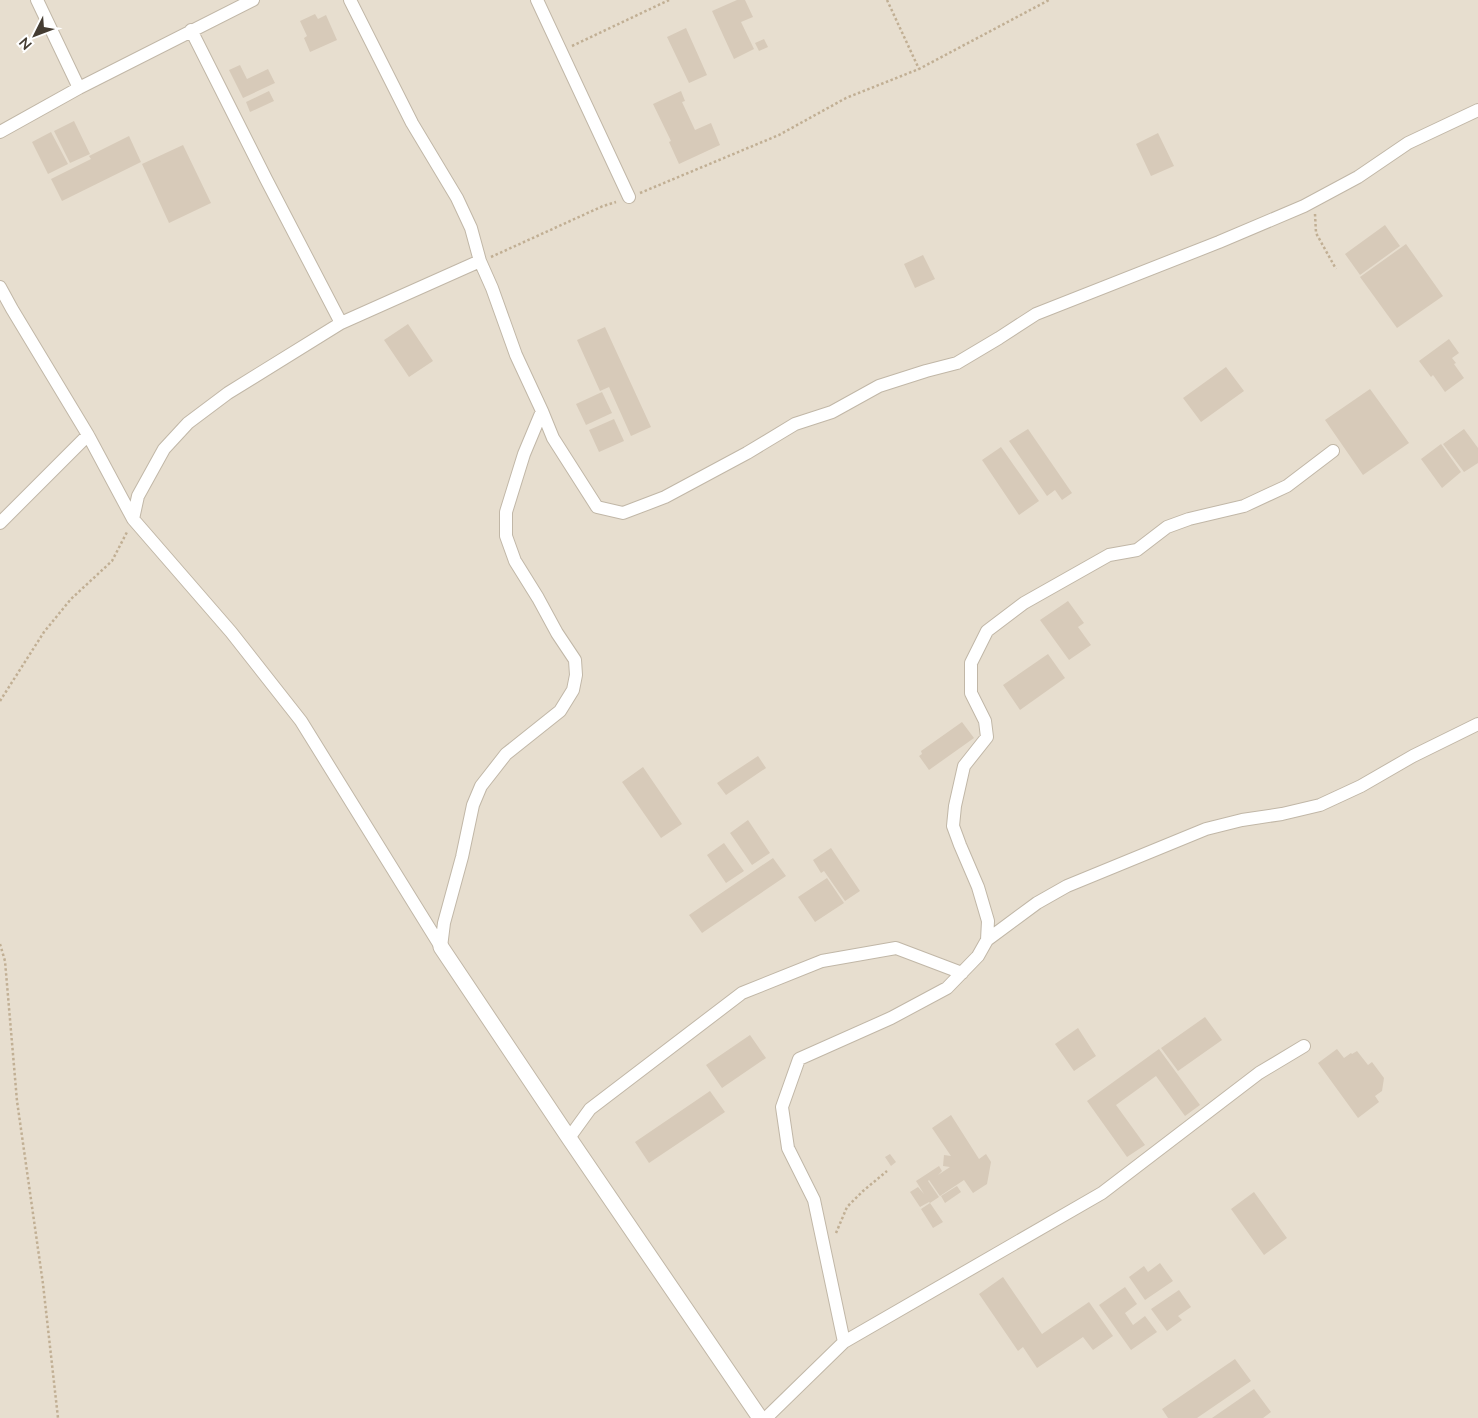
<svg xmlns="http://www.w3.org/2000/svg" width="1478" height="1418" viewBox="0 0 1478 1418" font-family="Lato,sans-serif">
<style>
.residential{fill:#e7decf}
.building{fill:#d7cab9}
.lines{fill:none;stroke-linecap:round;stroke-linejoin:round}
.minor-casing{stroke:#c1b7a7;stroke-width:14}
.tertiary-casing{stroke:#c1b7a7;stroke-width:17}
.path{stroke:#c1af94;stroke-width:2.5;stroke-dasharray:2.5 2.5;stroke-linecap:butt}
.minor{stroke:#fff;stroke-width:12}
.tertiary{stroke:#fff;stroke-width:15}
</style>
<rect width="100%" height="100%" fill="#f2ede2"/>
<path class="residential" d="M0,0h1478v1418h-1478z"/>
<path class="building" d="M737,0h8l8,17 -12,5 13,27 -20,10 -22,-48z
M315,14l3,5 8,-4 11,25 -27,12 -6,-14 3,-2 -7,-15z
M686,28l21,47 -18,8 -22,-46z
M764,39l4,8 -9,4 -4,-8z
M240,65l7,14 21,-10 7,14 -32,15 -14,-28z
M269,91l5,10 -24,11 -4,-10z
M681,91l4,10 -3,1 13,28 16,-7 9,22 -41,19 -10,-22 2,-1 -18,-37z
M74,121l16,33 -20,9 -16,-32z
M51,132l17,32 -20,10 -16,-32z
M1158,133l16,33 -23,10 -15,-32z
M129,136l12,26 -79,39 -11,-22 40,-20 -2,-3z
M183,145l28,58 -42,20 -27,-59z
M1385,225l15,21 -40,29 -15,-21z
M1406,244l37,52 -46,32 -37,-51z
M923,255l12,24 -20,9 -11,-24z
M408,324l25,37 -24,16 -25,-37z
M605,327l46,100 -20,9 -22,-49 -9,4 -23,-51z
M1449,339l10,14 -7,5 4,5 -2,1 10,14 -19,14 -12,-17 -2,2 -12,-16z
M1226,367l18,24 -43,31 -18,-24z
M1370,389l39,54 -46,32 -38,-55z
M602,392l10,21 -26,12 -10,-21z
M614,419l10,22 -25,11 -10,-22z
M1028,429l44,64 -10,7 -7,-10 -8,6 -38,-55z
M1464,429l14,19v15l-14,9 -21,-28z
M1441,444l20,28 -19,16 -21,-29z
M1001,447l38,54 -20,14 -37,-55z
M1068,601l16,22 -6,4 13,18 -22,15 -29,-40z
M1048,654l17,24 -45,32 -17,-25z
M962,722l12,16 -45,32 -10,-14 3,-2 -1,-3z
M758,756l8,12 -40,27 -9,-12z
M643,767l39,57 -21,14 -39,-56z
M748,820l22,33 -18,12 -22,-32z
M724,843l20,28 -18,12 -19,-28z
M831,848l29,43 -15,10 -21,-30 -3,2 -8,-13z
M773,858l13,18 -84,57 -13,-18z
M827,878l17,25 -29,19 -17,-25z
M1205,1017l17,23 -44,31 -17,-23z
M1078,1028l18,28 -22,15 -19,-27z
M750,1035l16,23 -44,30 -16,-23z
M1159,1049l41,56 -15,11 -29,-40 -40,29 29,40 -18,12 -40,-56z
M1337,1049l7,9 7,-5 1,1 5,-3 11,14 4,-3 12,16 -2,13 -7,5 4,6 -21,16 -40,-55z
M710,1091l15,21 -76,51 -14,-21z
M951,1115l28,44 7,-5 5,8 -4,22 -14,9 -9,-13 -24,16 -11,-16 -1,1 11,16 -9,6 -1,-1 -9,5 -10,-15 8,-5 6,7 -8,-13 23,-15 3,5 -4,4 12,-8 -7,-1 1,-11 7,1 -19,-28z
M890,1154l6,8 -5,4 -6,-9z
M957,1186l4,6 -16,11 -4,-7z
M1254,1192l33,46 -23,17 -33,-46z
M930,1203l13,19 -10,6 -12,-19z
M1160,1263l13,18 -28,19 -16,-23 15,-11 4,6z
M1003,1277l39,57 47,-32 24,34 -20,14 -10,-13 -46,31 -14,-21 -5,4 -39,-57z
M1125,1287l12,17 -12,9 8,12 12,-9 12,16 -26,18 -32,-45z
M1179,1290l12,17 -13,9 4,4 -15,11 -16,-22z
M1235,1359l16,22 -54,37h-29l-6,-9z
M1254,1389l17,23 -8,6h-51z"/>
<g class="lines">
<defs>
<path id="minor" d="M37,0l42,88
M350,0l62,123 45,75 14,30 9,33 12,27 24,67 26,56 11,27 44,69 26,6 42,-16 82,-44 48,-29 37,-12 47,-26 47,-15 31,-8 42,-25 37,-24 183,-72 85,-36 54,-29 50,-34 70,-33
M537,0l92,197
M191,30l75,149 75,144
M0,132l79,-44 174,-88
M0,287l12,22 76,126 45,84 98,113 70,89 140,226
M133,519l5,-23 26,-47 24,-26 40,-30 113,-70 139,-62
M0,523l88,-88
M987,940l1,-19 -10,-34 -18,-42 -7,-19 2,-20 9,-40 23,-29 -2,-16 -14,-28v-30l16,-32 37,-28 85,-48 28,-5 30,-23 22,-8 55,-13 43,-20 46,-35
M441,947l3,-24 18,-66 11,-52 8,-19 25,-32 54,-43 13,-21 3,-15 -1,-15 -18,-27 -19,-35 -23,-37 -9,-25v-24l18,-58 18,-43
M569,1138l21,-29 152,-116 80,-32 74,-13 66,25
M844,1342l-30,-142 -26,-52 -6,-41 17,-48 92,-41 56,-30 31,-32 9,-16 50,-37 30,-17 139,-57 36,-9 40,-6 38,-9 41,-19 52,-30 65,-32
M766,1418l78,-76 258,-149 157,-120 45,-27"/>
<path id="tertiary" d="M441,947l128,191 191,280"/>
</defs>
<use href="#minor" class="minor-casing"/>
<use href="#tertiary" class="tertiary-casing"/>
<path class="path" d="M887,0l32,69
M572,46l97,-46
M640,193l139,-58 67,-37 73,-29 130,-69
M1315,214l1,19 20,36
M491,257l112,-51 13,-4
M0,701l44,-69 27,-33 41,-38 15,-29
M0,944l5,17 12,140 26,183 15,134
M836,1233l11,-26 16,-16 24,-20"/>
<use href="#minor" class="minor"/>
<use href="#tertiary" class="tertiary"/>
</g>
<g transform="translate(35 35) rotate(228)" stroke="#ffffff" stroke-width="4" paint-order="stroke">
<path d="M0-4L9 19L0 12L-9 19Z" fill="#443c32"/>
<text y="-8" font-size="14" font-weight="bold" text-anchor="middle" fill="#443c32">N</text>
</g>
</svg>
